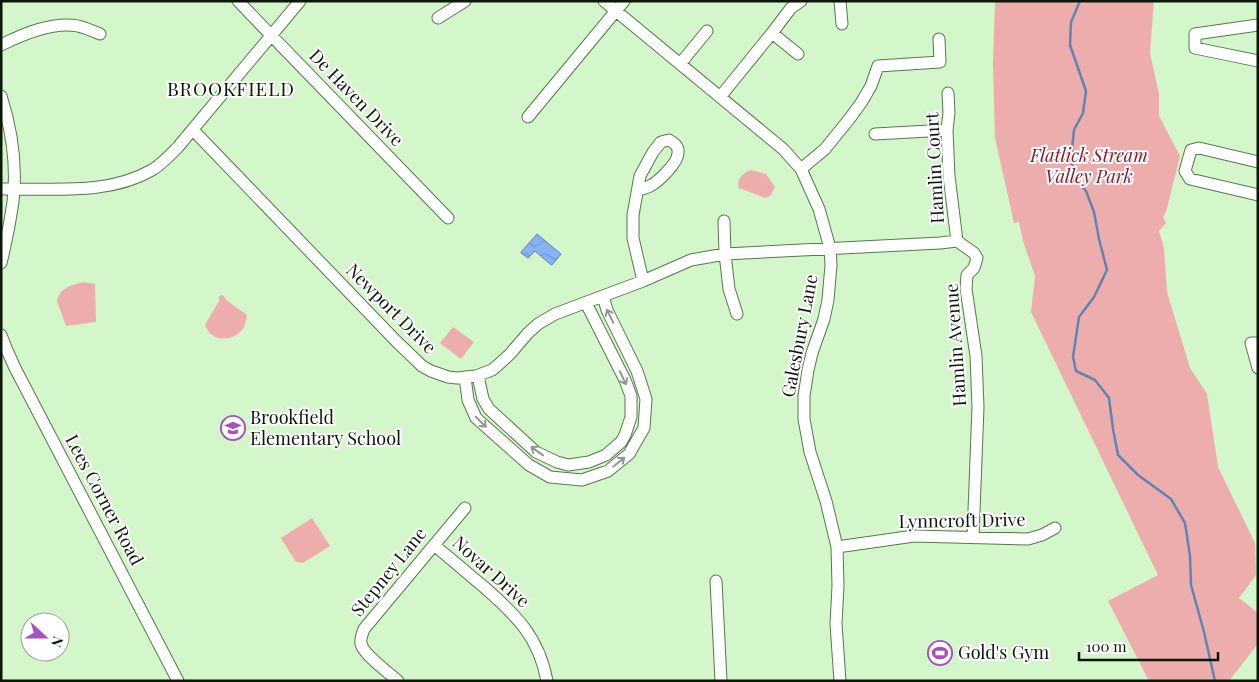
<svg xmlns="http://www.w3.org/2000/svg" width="1259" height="682" viewBox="0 0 1259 682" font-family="'Playfair Display',serif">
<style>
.park{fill:#edadad}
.water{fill:url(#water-waves);stroke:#6184b0}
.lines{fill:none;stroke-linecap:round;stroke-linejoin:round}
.stream{stroke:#6184b0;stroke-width:2.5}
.minor-casing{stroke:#587750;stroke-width:13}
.minor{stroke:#fff;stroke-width:11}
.oneway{stroke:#919790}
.labels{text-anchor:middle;stroke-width:4;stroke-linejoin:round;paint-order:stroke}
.street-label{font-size:18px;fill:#0b1708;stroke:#fff}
.park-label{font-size:18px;font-style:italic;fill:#871b2a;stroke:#fff}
.poi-label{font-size:18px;fill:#0b1708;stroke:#fff;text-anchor:start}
.neighbourhood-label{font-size:19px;letter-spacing:1px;fill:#0b1708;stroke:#fff}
</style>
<defs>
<pattern id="water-waves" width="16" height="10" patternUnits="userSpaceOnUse" patternTransform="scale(1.25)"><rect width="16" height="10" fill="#86b3f8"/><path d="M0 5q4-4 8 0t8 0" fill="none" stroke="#7299d3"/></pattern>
</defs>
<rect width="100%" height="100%" fill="#d4f6cb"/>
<path class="park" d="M995,1h159l-4,52 9,41v22l21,40 -14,56 -3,5 3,6 -7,8 5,17 3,44 23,76 17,26 11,73 37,76 1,32 -17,23 19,15v31l-29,37h-80l-41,-80 50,-26 -127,-263 4,-36 -12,-35 -4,-19 -5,1 -19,-85 -2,-74z
M751,170l15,4 9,13 -5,9 -5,2 -26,-10c-3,-8 4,-16 12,-18z
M83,282l12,2 1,38 -30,4 -9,-25c3,-14 14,-15 26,-19z
M221,295l3,1 2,4 21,15c-1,4 -1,8 -3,12 -6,11 -22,15 -32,8 -4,-3 -6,-7 -7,-10l14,-24v-4z
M453,327l21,15 -13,17 -21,-16z
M312,518l18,28 -27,17 -7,-1 -15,-24z"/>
<path class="water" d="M537,234l24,20 -9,11 -2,-1 -15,-13 -7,7 -7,-5v-1z"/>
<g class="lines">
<path class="stream" d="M1080,1l-9,21 -1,23 16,46 -3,22 -9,17 -2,18v26l14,17 8,21 5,27 8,31 -13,27 -15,20 -6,40 3,14 19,9 14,18 4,31 5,26 20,20 33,24 14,24 5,33 1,29 13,47 11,49"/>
<defs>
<path id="minor" d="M238,1l210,217
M604,1l179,148 18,20 18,40 11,39 1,17 -3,35 -4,19 -12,34 -4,17 -4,26v23l6,33 16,49 11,46 1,39 -2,38 4,57
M840,1l2,23
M438,18l27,-17
M1258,25l-63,9v14l63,13
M772,33l26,21
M1,45c22,-11 52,-24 77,-19 8,2 15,5 22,8
M680,64l27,-33
M948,93l1,20 -2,17 2,46 8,65
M1,96c11,34 16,71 12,106 -3,21 -7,41 -12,61
M720,97l52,-64 19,-25 10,-7
M528,117l96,-116
M193,130l203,211 26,25 9,5 17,6 9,1 19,-2 16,-6 6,-5 12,-11 18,-21 10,-9 17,-10 88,-33 48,-21 34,-6 215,-11 17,-2 17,12 3,5 -3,10 -7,7 -1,14 10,67 2,51 -5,130
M875,134l72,-4
M1258,162l-59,-14 -8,2 -6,21 5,8 68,16
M801,169l24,-20 25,-31 11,-15 10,-17 7,-20 62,-4 -1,-23
M1,189c50,-1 106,7 151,-19 10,-6 18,-15 26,-23l122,-146
M638,190c4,-1 8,-2 12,-4 8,-4 28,-23 28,-33 1,-7 -4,-10 -9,-13l-8,2 -8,10 -13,24 -7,39v23l10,43
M724,221l1,33 4,35 8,25
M1,335l5,13 9,20 163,313
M1258,343h-7l7,25
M478,376l5,23 6,10 47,43 21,10 11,3 21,-3 17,-7 15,-13 4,-7 6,-18v-21l-6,-16 -39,-77
M465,377l3,23 8,18 53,47 21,12 32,3 26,-9 21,-17 15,-26 2,-29 -9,-28 -30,-61 -4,-14
M434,545c17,14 33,28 50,42 32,28 55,50 63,94
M837,547l77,-11 114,3 14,-4 13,-7
M716,581l5,100
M398,681c-9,-8 -34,-26 -37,-37 -1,-5 1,-10 3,-15l101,-121"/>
</defs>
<use href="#minor" class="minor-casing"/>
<use href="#minor" class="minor"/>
</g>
<defs><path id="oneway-shaft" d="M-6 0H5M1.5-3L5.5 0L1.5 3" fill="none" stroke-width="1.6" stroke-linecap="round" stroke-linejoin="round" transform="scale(1.25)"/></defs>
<g class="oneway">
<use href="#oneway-shaft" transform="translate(610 316) rotate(-116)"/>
<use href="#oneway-shaft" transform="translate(623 378) rotate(65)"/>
<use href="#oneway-shaft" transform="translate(481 422) rotate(45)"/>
<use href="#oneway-shaft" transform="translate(537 451) rotate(-144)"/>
<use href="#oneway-shaft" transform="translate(619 462) rotate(-39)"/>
</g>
<defs>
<symbol id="school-ring" viewBox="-11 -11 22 22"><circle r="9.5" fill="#fff" stroke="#a850bd" stroke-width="1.5"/><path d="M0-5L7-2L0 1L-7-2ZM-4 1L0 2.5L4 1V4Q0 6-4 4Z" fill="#a850bd"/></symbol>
<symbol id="stadium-ring" viewBox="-11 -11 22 22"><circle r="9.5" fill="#fff" stroke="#a850bd" stroke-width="1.5"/><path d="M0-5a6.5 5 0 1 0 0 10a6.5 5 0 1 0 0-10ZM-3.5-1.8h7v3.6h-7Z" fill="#a850bd"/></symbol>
</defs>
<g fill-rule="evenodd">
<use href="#school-ring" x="219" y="414" width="28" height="28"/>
<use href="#stadium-ring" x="926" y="639" width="28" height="28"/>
</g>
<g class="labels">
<g class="street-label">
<text transform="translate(356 98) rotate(46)" y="6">De Haven Drive</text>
<text transform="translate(935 168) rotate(-93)" y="6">Hamlin Court</text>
<text transform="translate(391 309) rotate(45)" y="6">Newport Drive</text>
<text transform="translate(800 336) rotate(-79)" y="6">Galesbury Lane</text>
<text transform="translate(956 345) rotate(-94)" y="6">Hamlin Avenue</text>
<text transform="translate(104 500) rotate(62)" y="6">Lees Corner Road</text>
<text transform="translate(962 521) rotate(-1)" y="6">Lynncroft Drive</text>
<text transform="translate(389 572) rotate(-51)" y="6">Stepney Lane</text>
<text transform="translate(491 572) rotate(42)" y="6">Novar Drive</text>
</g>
<g class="park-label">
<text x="1089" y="162">Flatlick Stream<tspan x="1089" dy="21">Valley Park</tspan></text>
</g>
<g class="poi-label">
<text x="250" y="424">Brookfield<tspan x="250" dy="21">Elementary School</tspan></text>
<text x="958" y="659">Gold's Gym</text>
</g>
<g class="neighbourhood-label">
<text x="231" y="96">BROOKFIELD</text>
</g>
</g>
<rect width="1259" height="682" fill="none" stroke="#0b1708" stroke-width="5"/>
<g transform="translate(45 637) rotate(111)"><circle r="24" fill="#ffffff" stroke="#9da29c"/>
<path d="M0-4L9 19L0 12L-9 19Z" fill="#a850bd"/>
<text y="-8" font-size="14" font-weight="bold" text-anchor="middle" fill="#0b1708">N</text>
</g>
<path d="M1079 652v8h139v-8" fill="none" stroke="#0b1708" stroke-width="2.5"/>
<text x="1086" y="652" font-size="15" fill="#0b1708" stroke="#ffffff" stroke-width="4" paint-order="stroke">100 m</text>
</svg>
